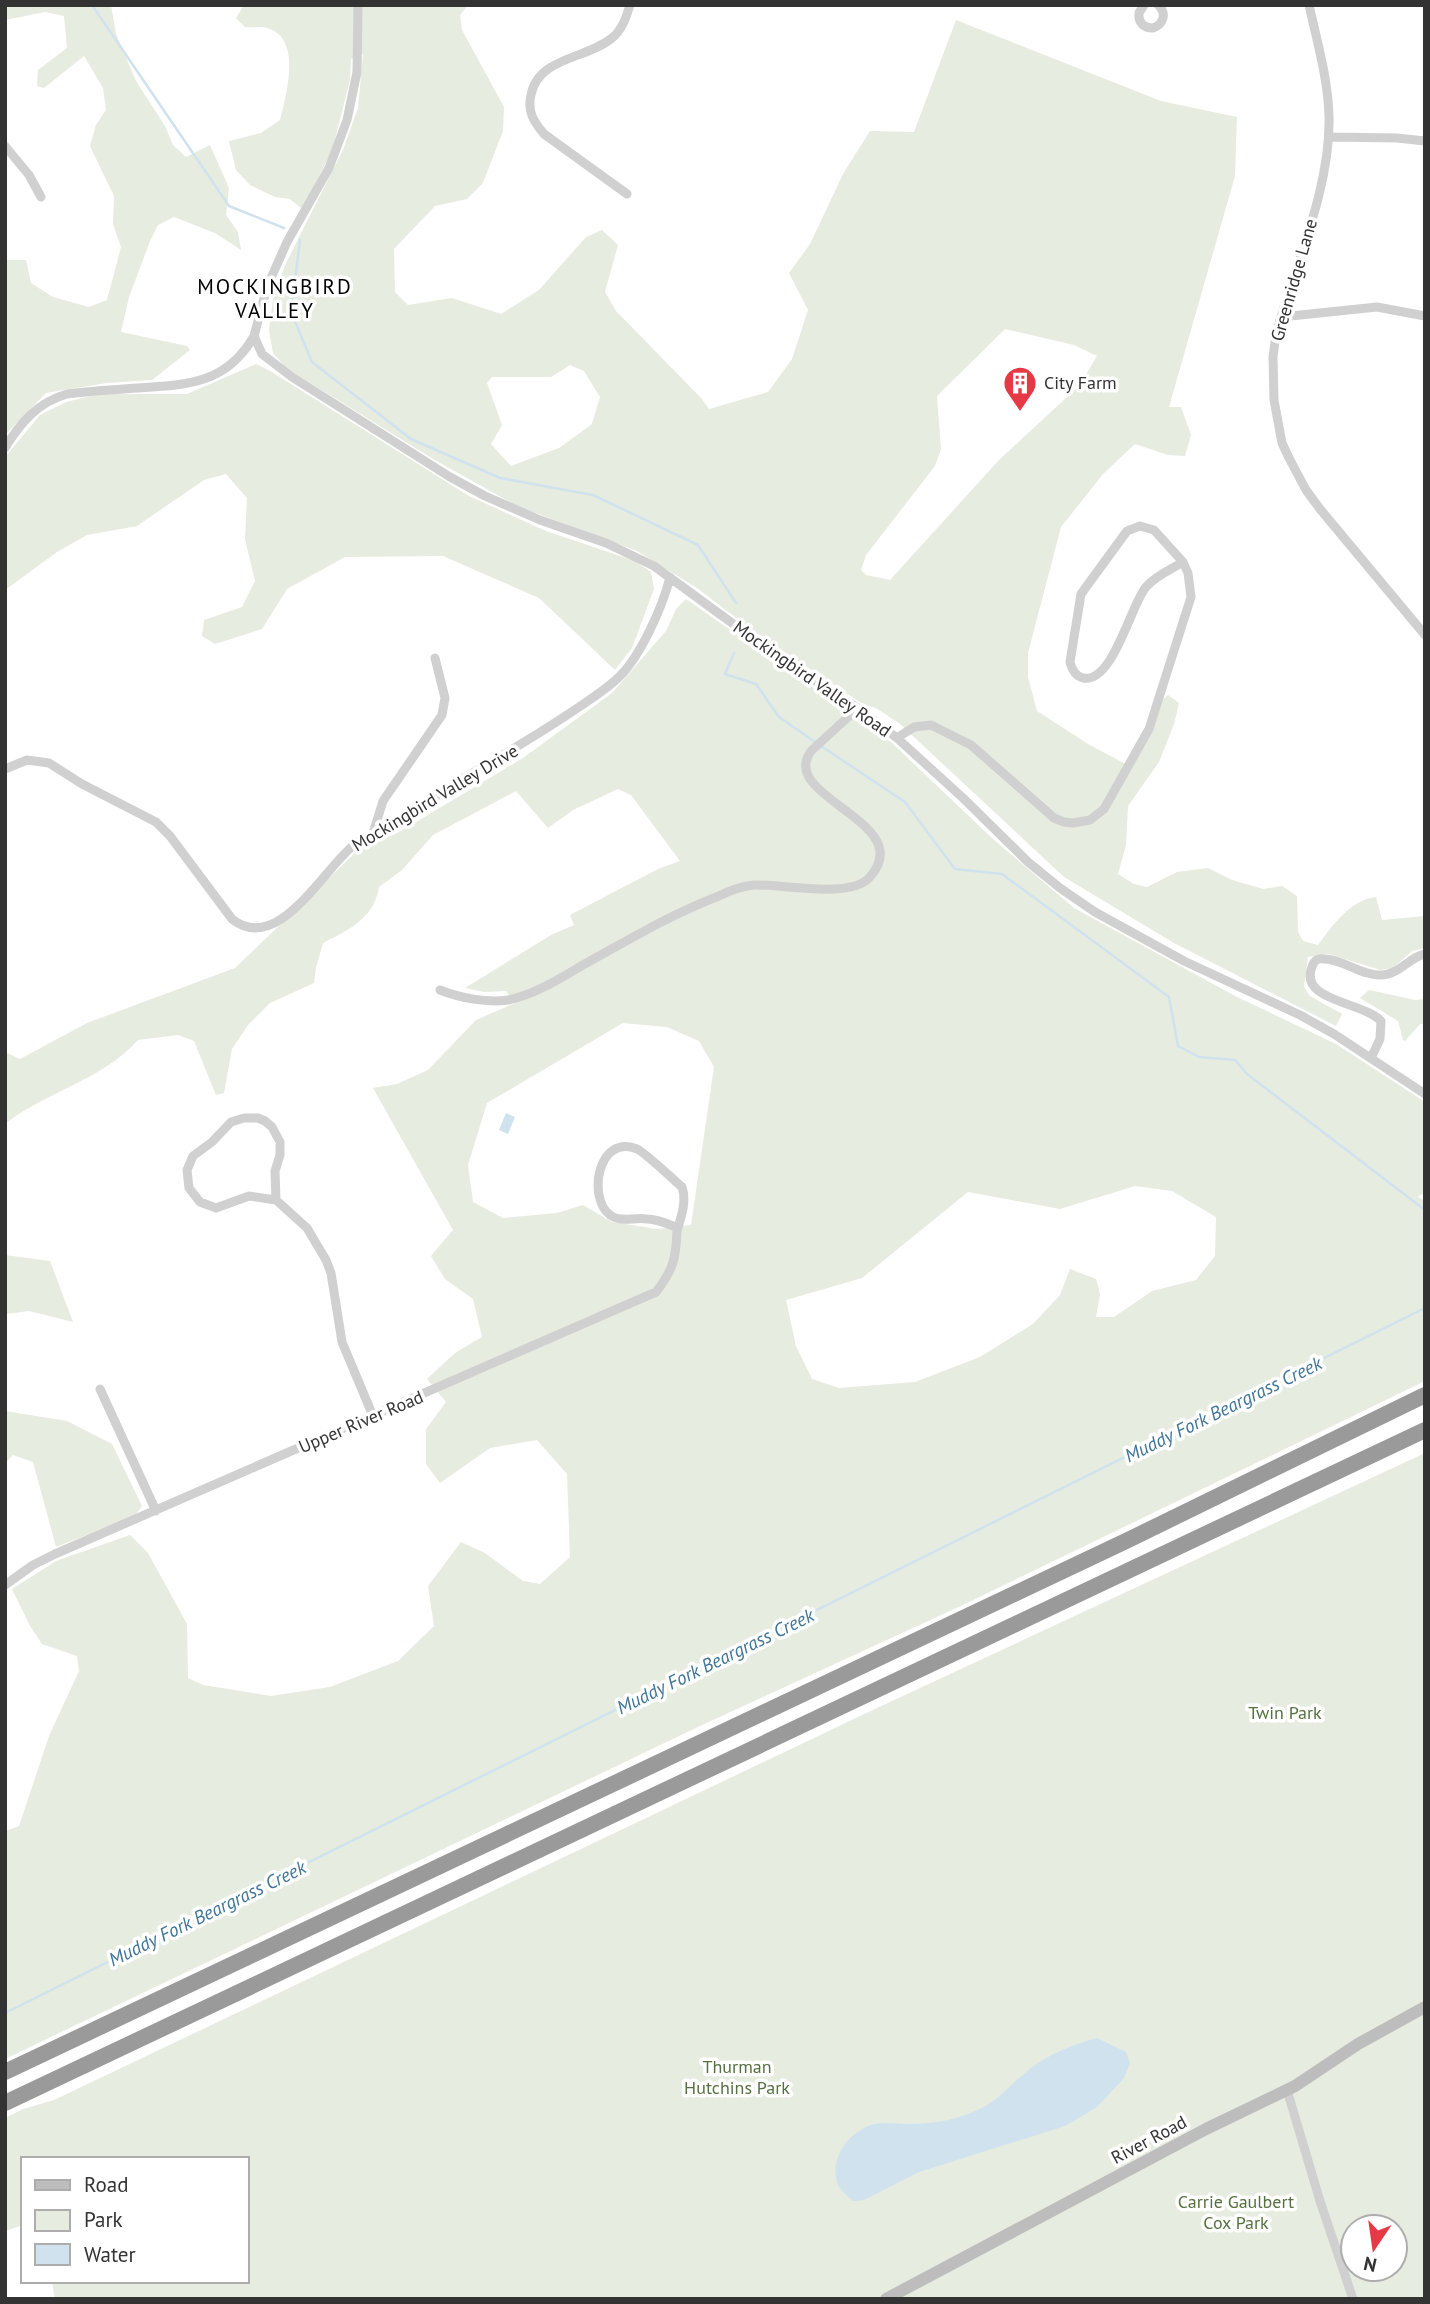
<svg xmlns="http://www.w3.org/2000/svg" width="1430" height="2304" viewBox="0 0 1430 2304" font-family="'PT Sans',sans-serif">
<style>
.green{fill:#e6ecdf;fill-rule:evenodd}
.water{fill:#cfe2ee}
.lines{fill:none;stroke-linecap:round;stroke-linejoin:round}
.stream{stroke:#cfe2ee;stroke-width:2.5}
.street{stroke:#d0d0d0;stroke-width:9}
.secondary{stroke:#bdbdbd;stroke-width:12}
.highway{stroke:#9a9a9a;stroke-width:16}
.labels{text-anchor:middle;stroke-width:7;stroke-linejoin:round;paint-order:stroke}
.street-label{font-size:18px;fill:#333;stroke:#fff}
.poi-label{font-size:18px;fill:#333;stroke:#fff;text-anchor:start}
.park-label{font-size:18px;fill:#56703f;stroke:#fff}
.water-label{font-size:19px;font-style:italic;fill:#3f7597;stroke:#fff}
.quarter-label{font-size:21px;letter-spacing:2px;fill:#000;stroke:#fff}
</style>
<rect width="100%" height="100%" fill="#fff"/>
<path class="green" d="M5,5h106l5,29 20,47 29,45 8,19 13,12 24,-12 19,43 -3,27 12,17 3,18 -26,-17 -41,-16 -16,8 -8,16 -21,56 -8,35 66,14 3,4 -38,30 -45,3 -61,10 -41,42v-175h21l5,23 22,14 36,10 18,-7 14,-53 -8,-23 1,-28 -24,-50 6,-21 10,-15 -3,-22 -19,-32 -40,32 -7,-2 1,-16 29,-22 -3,-32 -19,-4 -40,8z
M244,5h224l-8,10 2,15 42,77 -1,24 -20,52 -16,16 -32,7 -41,43 1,43 13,13 44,-7 49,16 38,-24 47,-53 16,-7 16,15 -13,47 11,19 86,88 7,10 59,-17 24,-33 16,-49 -19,-37 21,-29 33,-70 27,-43 44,1 42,-112 205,81 76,16 -2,59 -66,231h12l10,28 -6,21 -17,-1 -33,-11 -32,30 -42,53 -33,126v24l9,34 51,33 43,23 30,-66 7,-6 11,8 -5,21 -15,38 -31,44 -2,39 -8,29 16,10 13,3 30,-15 31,-4 24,12 31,9 19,-3 15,10 1,36 5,9 15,4c15,-20 32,-45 58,-48l6,23 43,-4v32l-13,3 -19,17 -13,2 -51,-16 -21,3 -4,30 6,9 32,18 -6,12 -162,-83 -110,-66 -164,-153 -24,-16 -12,-3 -112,-75 -55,-42 -60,-37 -120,-45 -84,-47 -147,-91 -13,-15 -4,-23 5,-38 13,-31 56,-111 15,-42 5,-54 -12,5 -1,21 -18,71 -30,58 -12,-10 -15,-2 -25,-12 -14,-15 -7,-29 32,-8 19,-13c6,-25 23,-82 -13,-92 -6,-2 -15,0 -22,-1l-9,-9zM1005,329l69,16 23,11 -18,30 -80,74 -109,120 -24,-5 -5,-5 5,-15 69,-89 6,-17 -4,-53zM570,365l14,6 16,26 -8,27 -33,24 -48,18 -20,-22 11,-19 -15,-42 5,-6h59z
M256,364l16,8 197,124 77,35 89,30 16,11 3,17 -22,59 -17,22 -76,-72 -96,-42 -98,1 -58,32 -25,40 -47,15 -13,-8 2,-16 38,-13 13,-26 -10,-42 2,-41 -21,-24 -22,6 -67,46 -50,9 -30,17 -52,38v-133l35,-42 26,-13 33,-8h88z
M686,599l206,144 101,96 81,69 163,89 99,47 89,58v90l-7,5 7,4v180l-460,223 -265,122 -695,333v-228l14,-5 30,-90 30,-65 -2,-15 -35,-12 -13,-20 -17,-35 44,-28 74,-26 18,18 39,71 1,54 15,7 68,11 59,-9 68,-26 36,-35 -6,-40 33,-44 24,11 38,28 17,3 30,-27 -3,-83 -30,-34 -47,8 -50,35 -14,-19v-35l20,-27 -19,-23 28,-26 27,-16 -9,-38 -28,-20 -14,-23 22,-26 -80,-142 24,-4 31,-14 48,-50 39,-17 -9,-12 -22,1 -19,-4 86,-53 23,-10 -4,-10 88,-46 22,-8 -49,-66 -13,-6 -45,21 -25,18 -32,-37 -83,44 -31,35 -23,17c-5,32 -31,43 -56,56l-7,25 -2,15 -44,20 -22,22 -16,24 -8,44 -8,2 -22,-54 -16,-6 -40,5c-37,41 -91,51 -133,84v-72l15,7 67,-36 148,-55 120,-115 46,-22 122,-73 89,-65 54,-62 10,-22zM623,1023l44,4 32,14 15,26 -23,158 -34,4 -45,-7 -29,-17 -26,8 -54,5 -30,-16 -5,-37 19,-62zM1135,1186l37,5 44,26 -1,39 -19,24 -44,11 -38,26h-18l4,-23 -4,-15 -26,-10 -10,26 -27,29 -53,33 -65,25 -76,6 -27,-9 -16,-33 -10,-46 76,-22 106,-86 92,17z
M1369,990l46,10 10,-1v25h-5l-15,17 -2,-1 -5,-19 -38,-23z
M5,1255l45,6 23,61 -44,-11 -24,3z
M5,1411l62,10 45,23 30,62 -7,10 -79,31 -23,-85 -20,-7 -8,8z
M1425,1453v846h-1370l-3,-18h195v-122h-224v66l-18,6v-113l18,-9 31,-9 823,-392zM1353,2227h42v42h-42z"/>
<path class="water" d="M506,1113l9,4 -7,17 -9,-4z
M1097,2038l29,14 4,11 -6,15 -27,29 -32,19 -146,46 -55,28 -11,1c-5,-5 -12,-10 -15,-16 -10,-26 11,-55 37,-61 9,-2 22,0 32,0 29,0 56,-5 82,-20 13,-8 24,-22 36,-31 21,-18 46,-28 72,-35z"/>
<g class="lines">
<path class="stream" d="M92,5l137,201 55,22
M300,240l-9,72 21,50 99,77 89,39 93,17 105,50 38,58
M734,653l-9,21 31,10 23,33 36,25
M821,746l84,56 50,67 47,5 167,123 9,49 21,11 36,3 12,14 178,136
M5,2013l1420,-705"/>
<path class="street" d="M358,5l-1,67 -10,48 -18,48 -42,74 -20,45 -13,49 8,18 30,23 158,100 35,19 55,24 66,23 48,23 134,98 70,44 39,30 66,60 65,64 32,26 35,24 89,49 116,54 34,19 91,60
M1144,5l-5,8c-1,9 4,15 14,15 11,-4 14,-15 5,-23
M1309,5c8,36 19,74 20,111 2,72 -34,149 -53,218l-3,23 1,43 8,43 7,15 17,32 14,19 105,126
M1329,137l68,1 28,3
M5,146l24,29 12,22
M627,194l-83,-60c-10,-12 -17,-22 -13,-39 7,-38 56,-36 81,-57 10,-8 14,-20 18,-33
M1281,317l96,-10 48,9
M5,448c15,-25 33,-46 62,-54 23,-3 47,-4 70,-6 50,-3 90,-4 117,-52
M1140,526l14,4 29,32c-11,7 -28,14 -37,25 -15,17 -33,97 -63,91 -8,-2 -11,-8 -13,-16l11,-68 46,-63z
M897,738l17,-11 17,-2 40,20 83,73 10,4 9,1 17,-3 14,-11 45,-80 42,-132 -3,-24 -5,-11
M5,769l22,-9 22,3 33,21 74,38 14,14 62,83c46,37 91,-50 123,-75 13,-10 29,-13 43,-21 21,-13 40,-30 61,-42 39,-23 77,-45 114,-70 16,-11 33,-21 47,-35 21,-21 43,-70 50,-99
M373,833l10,-32 59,-86 3,-17 -10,-40
M440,990c20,8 47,13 68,10 30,-6 57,-25 82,-39 42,-23 84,-48 129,-65 10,-5 24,-10 35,-11 28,-1 95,14 115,-7 52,-56 -95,-81 -57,-128l46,-42
M1371,1058l9,-19 1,-18c-17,-19 -83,-20 -69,-54 2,-7 5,-9 12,-8 19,0 38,17 57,16 18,0 28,-18 44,-21
M276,1200l-27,-4 -33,12 -16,-6 -11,-14 -2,-18 6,-14 19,-14 19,-20 13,-4h14l7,3 7,6 8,15v13l-5,16 1,29 31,28 19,32 5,13 11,69 31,74
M100,1389l56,122
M5,1585l28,-20 22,-11 601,-262c17,-22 20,-33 21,-61 4,-14 10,-29 5,-44 -8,-7 -39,-36 -45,-38 -39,-16 -50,49 -27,66 11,8 24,2 37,4 11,0 21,5 31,9
M1287,2090l33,111 33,98"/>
<path class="secondary" d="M886,2299l320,-170 89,-43 63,-42 67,-37"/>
<path class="highway" d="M5,2072l1121,-531 299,-146
M5,2103l1420,-673"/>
</g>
<defs>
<symbol id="building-pin" viewBox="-11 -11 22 30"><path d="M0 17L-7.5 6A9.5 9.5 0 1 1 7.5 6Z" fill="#e63946" stroke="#fff"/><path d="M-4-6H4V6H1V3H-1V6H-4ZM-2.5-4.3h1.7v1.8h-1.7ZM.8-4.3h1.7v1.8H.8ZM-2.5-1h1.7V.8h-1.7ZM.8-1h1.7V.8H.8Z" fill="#fff"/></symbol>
</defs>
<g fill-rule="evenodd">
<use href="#building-pin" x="1001" y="364" width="38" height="52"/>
</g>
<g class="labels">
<g class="street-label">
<text transform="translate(1294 280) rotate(-74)" y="6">Greenridge Lane</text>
<text transform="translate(812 679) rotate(35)" y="6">Mockingbird Valley Road</text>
<text transform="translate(435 798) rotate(-31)" y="6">Mockingbird Valley Drive</text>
<text transform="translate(361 1422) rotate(-23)" y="6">Upper River Road</text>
<text transform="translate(1149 2140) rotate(-28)" y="6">River Road</text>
</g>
<g class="poi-label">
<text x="1044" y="389">City Farm</text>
</g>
<g class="park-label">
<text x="1285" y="1719">Twin Park</text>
<text x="737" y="2073">Thurman<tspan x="737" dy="21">Hutchins Park</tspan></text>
<text x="1236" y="2208">Carrie Gaulbert<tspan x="1236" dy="21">Cox Park</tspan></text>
</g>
<g class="water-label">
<text transform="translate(1223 1409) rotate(-26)" y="7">Muddy Fork Beargrass Creek</text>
<text transform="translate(715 1661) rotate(-26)" y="7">Muddy Fork Beargrass Creek</text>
<text transform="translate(207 1913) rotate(-26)" y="7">Muddy Fork Beargrass Creek</text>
</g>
<g class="quarter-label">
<text x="275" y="294">MOCKINGBIRD<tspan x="275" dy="24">VALLEY</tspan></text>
</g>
</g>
<rect width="1430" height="2304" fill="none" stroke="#333333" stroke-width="14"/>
<rect x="21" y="2157" width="228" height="126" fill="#ffffff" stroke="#adadad" stroke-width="2"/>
<rect x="35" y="2180" width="35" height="10" fill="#bdbdbd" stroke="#adadad" stroke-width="2"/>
<text x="84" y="2192" font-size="21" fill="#333333">Road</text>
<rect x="35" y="2210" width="35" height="21" fill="#e6ecdf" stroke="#adadad" stroke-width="2"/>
<text x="84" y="2227" font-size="21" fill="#333333">Park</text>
<rect x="35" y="2244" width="35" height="21" fill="#cfe2ee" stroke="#adadad" stroke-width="2"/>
<text x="84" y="2262" font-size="21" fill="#333333">Water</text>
<g transform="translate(1374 2248) rotate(193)"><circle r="33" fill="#ffffff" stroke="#adadad" stroke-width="2"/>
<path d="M0-5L12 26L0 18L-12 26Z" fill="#e63946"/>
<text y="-10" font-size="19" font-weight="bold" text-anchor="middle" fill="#333333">N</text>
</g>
</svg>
